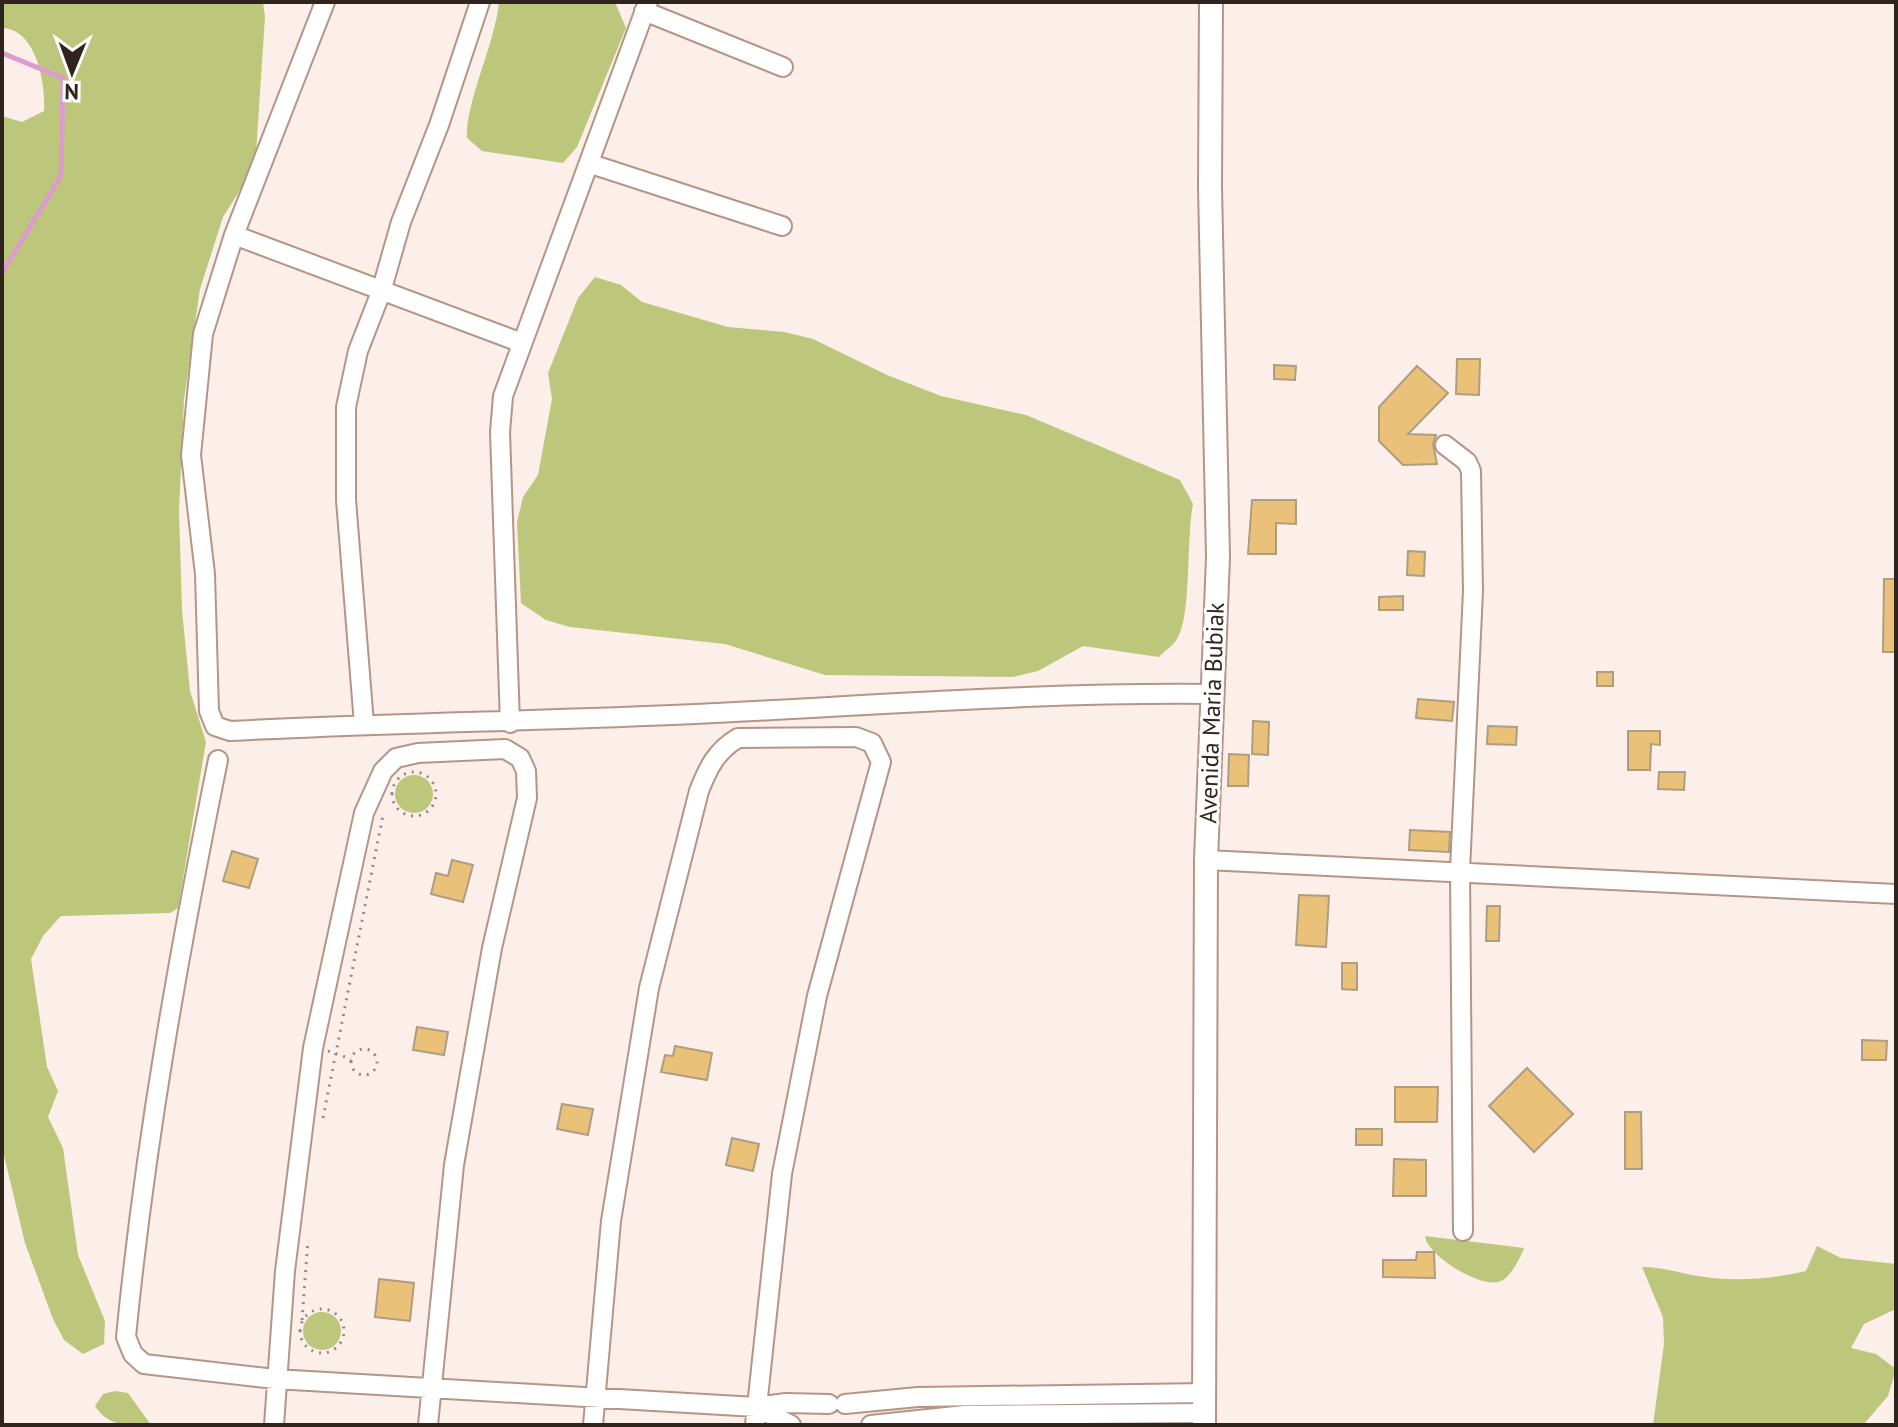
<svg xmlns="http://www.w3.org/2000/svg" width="1898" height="1427" viewBox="0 0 1898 1427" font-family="'PT Sans',sans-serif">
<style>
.green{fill:#bcc77b}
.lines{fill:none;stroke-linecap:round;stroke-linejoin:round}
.stream{stroke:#de9cce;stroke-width:5}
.building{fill:#eac179;stroke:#ae9d80;stroke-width:2}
.minor-casing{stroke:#b59586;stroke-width:22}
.tertiary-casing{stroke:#b59586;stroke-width:26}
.path{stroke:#968983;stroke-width:3;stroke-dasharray:2 6;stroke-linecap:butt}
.minor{stroke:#fff;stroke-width:18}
.tertiary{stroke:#fff;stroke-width:22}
.labels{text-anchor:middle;stroke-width:6;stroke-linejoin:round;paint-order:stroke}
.street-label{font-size:24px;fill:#30241e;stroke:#fff}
</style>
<rect width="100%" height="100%" fill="#fceee8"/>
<path class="green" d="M2,2h261l2,15 -9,136 -7,23 -26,41 -23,72 -16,110 -5,113 3,98 8,81 16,51 -28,166 -8,5 -109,3 -18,20 -12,23 16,108 11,24 -10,26 15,31 15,107 27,66 -1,23 -21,10 -19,-14 -11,-21 -28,-76 -23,-96v-1031l20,6 22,-11c2,-26 -7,-82 -42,-83z
M499,2h116l11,26 -49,119 -14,16 -81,-12 -15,-13c-2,-35 28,-94 32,-136z
M595,277l26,8 21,17 86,25 56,5 29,7 74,36 54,21 85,19 154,65 13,24c-7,33 -1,112 -16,135 -4,7 -13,12 -18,18l-76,-11 -45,25 -25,6 -188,-2 -100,-31 -155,-17 -24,-7 -25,-17 -4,-81 6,-25 15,-22 14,-76 -4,-26 30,-75z
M395 794a19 19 0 1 1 38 0a19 19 0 1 1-38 0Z
M1425,1236l99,12c-3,9 -13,27 -21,32 -18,12 -76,-24 -78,-44z
M1817,1246l24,12 55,6v45l-32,15 -13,24 25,6 20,15 -8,27 -25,29h-210l11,-81 -1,-27 -21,-50c21,0 37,6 56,9 37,6 73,3 108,-5z
M303 1331a19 19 0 1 1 38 0a19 19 0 1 1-38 0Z
M115,1391l13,2 23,32c-25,0 -42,2 -56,-19l8,-12z"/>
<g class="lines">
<path class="stream" d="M2,53l61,25 -2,98 -59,97"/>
</g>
<path class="building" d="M1457,359h23l-1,36 -23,-1z
M1274,365l22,1 -1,14 -21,-1z
M1417,366l31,27 -40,41 28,1 -3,9 4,20 -34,1 -24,-24v-34z
M1252,500h44v24l-20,-1v31h-28z
M1408,551l17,1 -1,24 -17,-1z
M1884,579h12v73h-13z
M1403,596v14h-24v-13z
M1597,672h16v14h-16z
M1418,699l36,3 -2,19 -36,-3z
M1253,721l16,1 -1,33 -16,-1z
M1488,726l29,1 -1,18 -29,-1z
M1628,731h32v14l-9,-1 -1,26h-22z
M1229,754l20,1 -1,31h-20z
M1659,772h26l-1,18 -26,-1z
M1410,830l40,2 -1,20 -40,-2z
M232,851l26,8 -9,29 -26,-7z
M452,860l21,5 -10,37 -32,-8 5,-21 12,3z
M1299,895l30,1 -3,51 -30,-2z
M1487,906h13l-1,35h-13z
M1342,963h15v27l-15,-1z
M417,1027l31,5 -4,23 -31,-5z
M1862,1040l25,1 -1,19h-24z
M675,1046l37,7 -5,27 -46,-8 4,-17 8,1z
M1527,1068l46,46 -39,38 -45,-46z
M1395,1087h43l-1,35h-42z
M562,1104l31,5 -5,26 -31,-6z
M1625,1112h16l1,57h-17z
M1356,1129h26v16h-26z
M732,1138l27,6 -6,27 -27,-6z
M1394,1159l32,1v36h-33z
M1417,1252h17l1,26 -52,-1v-17h33z
M379,1279l35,4 -4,38 -35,-4z"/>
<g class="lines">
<defs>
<path id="minor" d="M325,2l-91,233 -31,99 -12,121 14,119 4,137 6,15 15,5c155,-8 310,-10 465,-17 173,-8 345,-22 518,-20
M644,11l139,56
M591,164l191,62
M234,235l288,108
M1445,445l22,17 4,9 2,120 -13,279 3,361
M510,723l-10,-291 3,-36 145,-394
M364,724l-18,-224v-93l12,-56 23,-59 20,-70 38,-97 41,-123
M218,760c-39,192 -73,382 -92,577l7,17 11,10 131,15 481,28 30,-4 43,1
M1206,860l690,34
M845,1404l73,-7 288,-4
M756,1407l35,18
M274,1425l11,-154 28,-223 51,-235 19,-42 13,-13 22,-5 87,-4 15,9 6,13 1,27 -35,150 -38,217 -26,260
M593,1425l18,-204 38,-233 50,-197c9,-23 17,-40 39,-53l118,-1 16,6 9,19 -64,234 -35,178 -27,251
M871,1425l94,-10 240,-2"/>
<path id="tertiary" d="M1204,1425l2,-565 12,-303 -8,-370 1,-185"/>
</defs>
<use href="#minor" class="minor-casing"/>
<use href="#tertiary" class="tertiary-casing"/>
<path class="path" d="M392 794a22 22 0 1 1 44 0a22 22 0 1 1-44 0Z
M351 1062a13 13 0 1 1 26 0a13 13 0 1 1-26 0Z
M328,1051l23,8
M323,1118l60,-303
M300 1331a22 22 0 1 1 44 0a22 22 0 1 1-44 0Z
M302,1320l6,-80"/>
<use href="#minor" class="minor"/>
<use href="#tertiary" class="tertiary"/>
</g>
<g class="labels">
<g class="street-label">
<text transform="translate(1212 713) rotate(-88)" y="8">Avenida Maria Bubiak</text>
</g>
</g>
<rect width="1898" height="1427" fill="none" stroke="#30241e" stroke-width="8"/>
<g transform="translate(72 72) rotate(181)" stroke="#ffffff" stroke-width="6" paint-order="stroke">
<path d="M0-6L14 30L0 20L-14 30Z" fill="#30241e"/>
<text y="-12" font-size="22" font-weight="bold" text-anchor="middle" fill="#30241e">N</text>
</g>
</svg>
